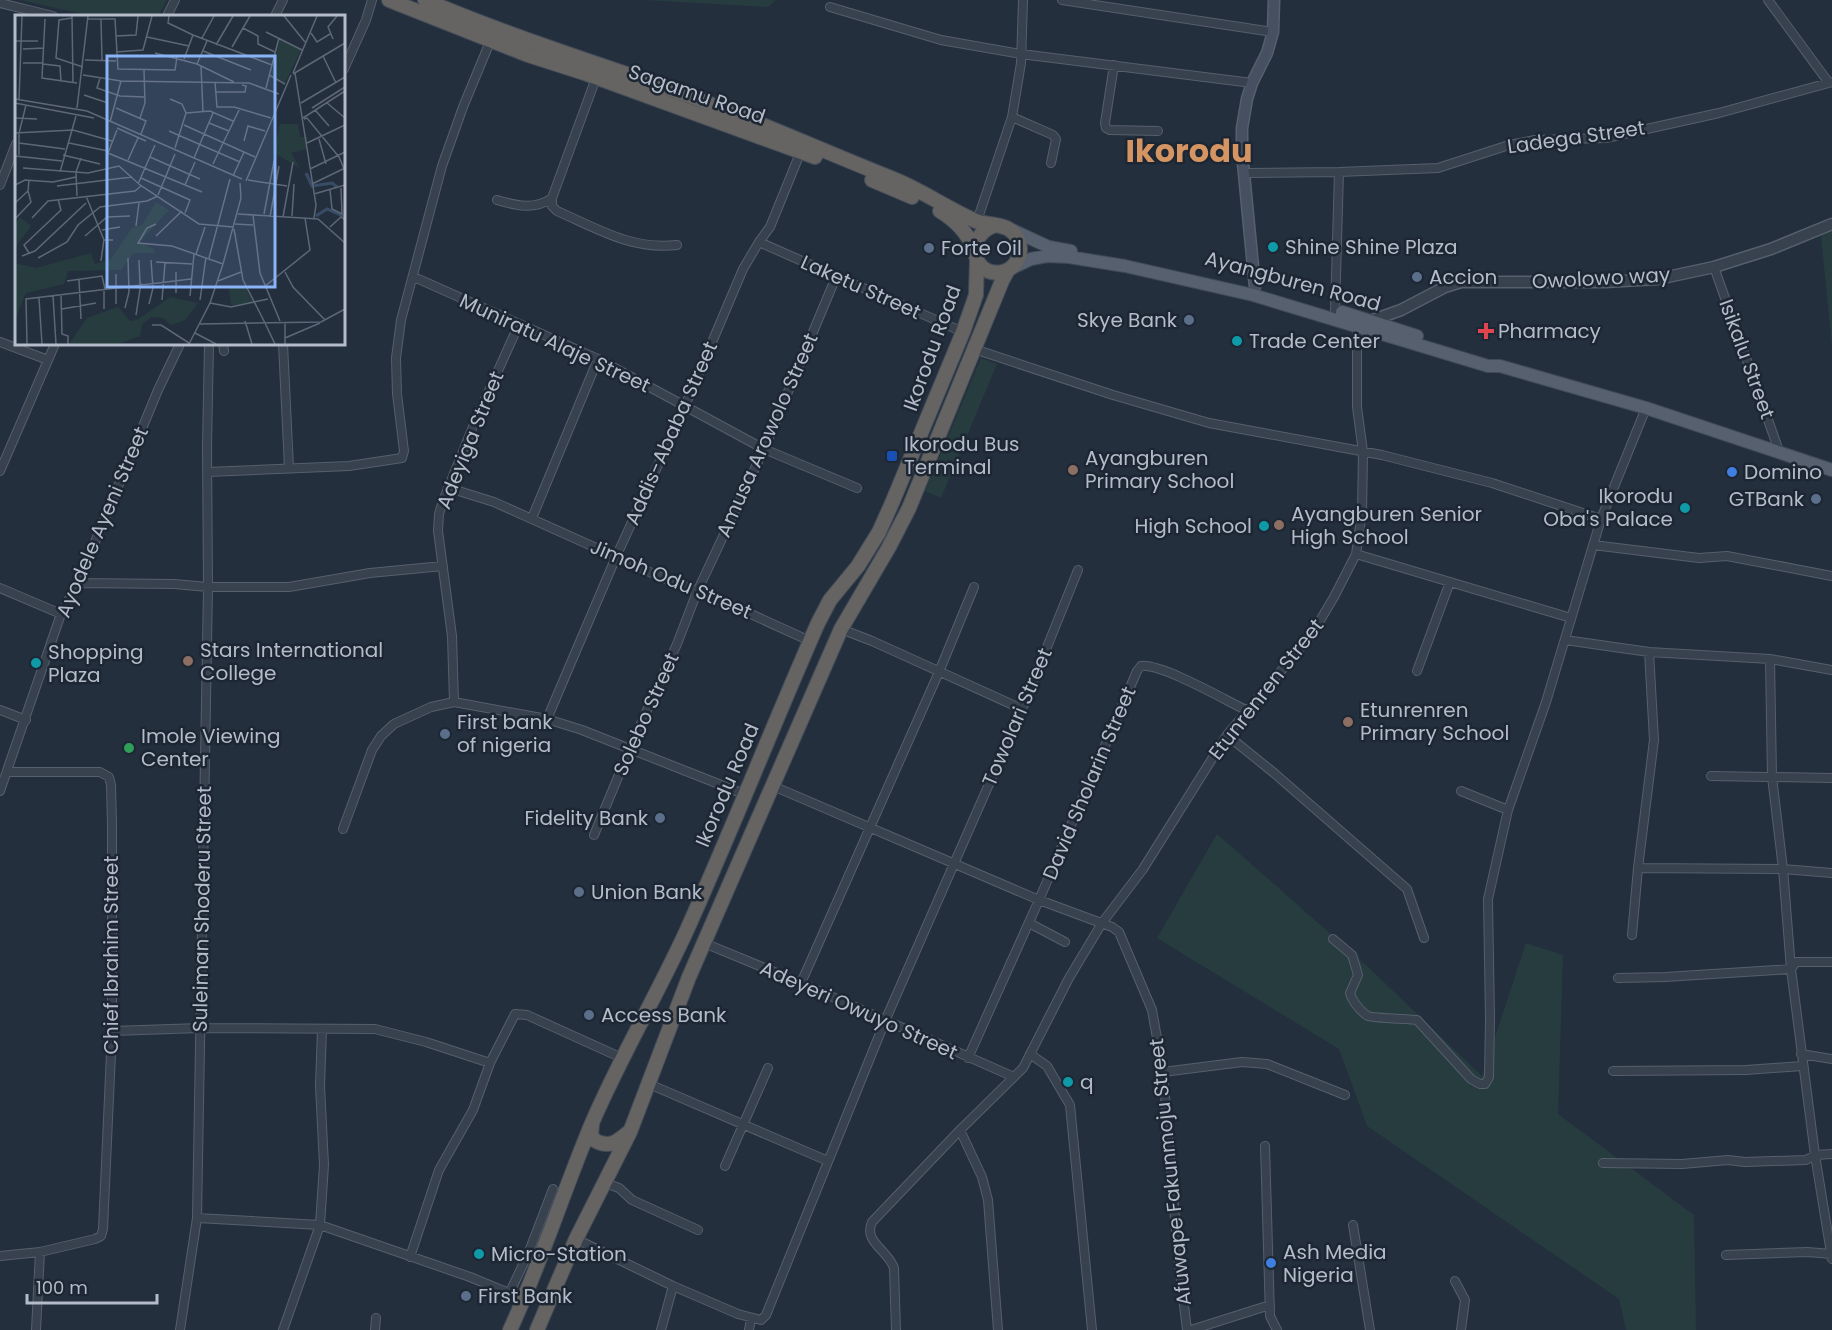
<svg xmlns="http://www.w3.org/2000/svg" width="1832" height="1330" viewBox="0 0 1832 1330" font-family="Poppins,sans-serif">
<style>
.green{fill:#263c3f}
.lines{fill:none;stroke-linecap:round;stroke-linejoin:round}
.minor-casing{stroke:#565f6c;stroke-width:10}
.tertiary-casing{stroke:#565f6c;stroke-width:13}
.secondary-casing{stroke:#565f6c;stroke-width:13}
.primary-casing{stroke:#414a57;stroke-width:14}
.trunk-casing{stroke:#434c59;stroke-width:16}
.minor{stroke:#38414e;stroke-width:8}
.tertiary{stroke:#38414e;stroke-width:10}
.secondary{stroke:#465061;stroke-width:10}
.primary{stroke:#56606e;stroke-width:12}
.trunk{stroke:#656462;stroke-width:14}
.culture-dot{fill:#0f9aa8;stroke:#1d2633;stroke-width:2}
.service-dot{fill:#5c6f8a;stroke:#1d2633;stroke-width:2}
.health-dot{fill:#e0444e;stroke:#1d2633;stroke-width:2}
.transit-dot{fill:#1a4fb4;stroke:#1d2633;stroke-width:2}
.education-dot{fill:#8d6e63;stroke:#1d2633;stroke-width:2}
.shop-dot{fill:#3f7fe0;stroke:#1d2633;stroke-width:2}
.leisure-dot{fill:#2e9e5b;stroke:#1d2633;stroke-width:2}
.labels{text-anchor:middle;stroke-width:5;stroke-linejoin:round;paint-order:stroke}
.street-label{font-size:20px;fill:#b4bcc9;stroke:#1d2633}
.poi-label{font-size:20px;fill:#b4bcc9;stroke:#1d2633;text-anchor:start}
.town-label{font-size:32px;font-weight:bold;fill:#d59563;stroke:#1d2633}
.inset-river{fill:none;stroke:#394c67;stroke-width:3}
.inset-road{fill:none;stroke:#5e6776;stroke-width:1.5}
.view{fill:#8ab4f8;fill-opacity:0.15;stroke:#8ab4f8;stroke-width:3}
.inset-edge{fill:none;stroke:#b4bcc9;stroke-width:3}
</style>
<rect width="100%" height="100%" fill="#242f3e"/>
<path class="green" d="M21,0h146l-9,16h-67z
M645,0h131l-8,7z
M1832,230v116l-11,-110z
M981,358l16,6 -56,134 -16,-7z
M1217,834l149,131 116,111 44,-133 37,12 -5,159 136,101 2,115h-70l-7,-31 -252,-173 -28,-77 -182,-111z"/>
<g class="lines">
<defs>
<path id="minor" d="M1062,0l211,32
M1768,0l61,83
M0,3l53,13
M830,7l111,33 80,14 231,29
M167,16l8,-16
M275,16l8,-16
M1114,65l-9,58 1,5 4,2 48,1
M344,69l22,-49 6,-20
M596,78l-44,120v8l5,5c41,18 74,39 120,34
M1012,117l41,18 3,4 -5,24
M1245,173l94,-1 99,-4 71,-23 26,-5 71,-2 113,-25 113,-31
M0,185l16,-41
M497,200c20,6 38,10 55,-2
M977,221l35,-104 9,-54 2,-63
M759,242l204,90
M1714,267l65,184
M414,277l184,82 166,90 93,39
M1335,310l4,-138
M0,342l48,18
M223,344l1,7
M283,344l6,124
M974,349l139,46 96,28 173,32 110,28 109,36
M0,471l55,-127
M208,472l141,-6 53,-8 2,-7 -7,-57 -1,-36 5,-38 41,-154 21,-59 29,-70
M449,488l45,14 169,76 59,23 88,40
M532,518l66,-159
M1593,545l106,13 28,-2 105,20
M1356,554l215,64
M78,583l96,1 34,3h81l81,-14 73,-7
M0,588l61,26
M841,629l31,12 150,68
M1565,640l84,12 121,7 62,11
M1770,659l2,118 11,92 8,100 24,186 17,104
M1417,671l33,-89
M454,702l-2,-66 -14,-105 1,-17 4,-13 31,-77 45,-100
M0,710l26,10
M547,719l69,-162 69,-151 58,-137 16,-27 11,-15 31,-76
M1227,735l47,38 133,116 17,49
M1711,776l121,2
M773,786l266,114 73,27 7,5 33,78 11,62 15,184 9,74
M0,791l61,-177 17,-31 80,-193 22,-46
M1461,791l47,19
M343,829l29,-79 9,-14 13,-12 37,-17 23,-5 93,17 35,11 162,64
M594,835l36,-87 47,-104 20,-52 67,-143 72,-172
M1638,868l145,1 49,4
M1029,923l36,19
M1632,935l6,-67 16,-128 -5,-88
M1333,939l19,16 4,13 2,7 -8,18c2,8 11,19 18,23 4,2 41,3 49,4l54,59 9,5h5l4,-7 1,-58 -2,-120 20,-89 38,-108 55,-183 45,-111
M704,943l97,40 213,94
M1618,978l47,-1 126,-8 5,-7h36
M801,983l138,-311 35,-85
M112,1031l88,-3 175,1 51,13 64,21
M1030,1054l17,12 23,39 22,225
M1801,1054l31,5
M968,1058l71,-158 98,-229 4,-5c20,-3 84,34 105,44
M1613,1071l133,-1 56,-4
M1163,1072l79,-10 25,2 78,31
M649,1084l179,77
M960,1130l22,47 6,23 10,130
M1265,1146l5,170 7,14
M1603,1163l79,1 46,-4 17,2 61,-2 9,-5 17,-1
M725,1166l43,-98
M605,1183l14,5 13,12 66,30
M197,1218l123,7 150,52 54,22
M1353,1225l17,105
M576,1239l97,47 65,28 23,6 5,-5 119,-294 137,-312 56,-139
M1726,1255l81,-3 25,2
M0,1256l40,-4 55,-13 6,-3 2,-7 9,-198v-207l-1,-39 -2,-8 -9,-5h-92
M410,1257l29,-87 34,-60 17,-47 25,-49 12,1 95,43
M1455,1281l10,19 -4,30
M509,1294l19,-40 25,-65
M36,1330l4,-78
M180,1330l17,-112 11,-631 -1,-141 2,-102
M283,1330l37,-105 4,-60 -4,-79 2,-57
M375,1330l1,-12
M661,1330l12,-44
M749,1330l2,-11
M896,1330l-2,-62c-6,-18 -31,-26 -22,-46l88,-92 63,-62 46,-90 33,-55 41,-54 84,-134 85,-101 22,-37 22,-43 6,-41 1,-61 -6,-45v-81
M1191,1330l79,-25"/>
<path id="tertiary" d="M1370,321l31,-11 44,-23 16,-5h144l53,-3 56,-12 57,-18 61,-25"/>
<path id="secondary" d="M1255,287l-13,-134v-25l5,-29 5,-16 15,-30 6,-21 1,-32"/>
<path id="primary" d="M1010,229l39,18 22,4
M1010,269l21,-10 16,-3 22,1 56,9 128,29 235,71h12l146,42 186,62
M1342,312l75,24"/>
<path id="trunk" d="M389,0l139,55 56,18 231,84
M425,0c86,37 176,64 264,96 68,25 134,55 202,82 29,11 55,30 85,43 10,4 27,3 34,9 17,11 11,38 -8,42 -29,6 -38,-35 -9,-46
M872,180l40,17
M940,211c15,9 27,21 34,38
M592,1125l-1,9 3,6c15,9 23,2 35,-8
M510,1330c31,-67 53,-138 82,-207 28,-65 64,-126 94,-191 46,-102 87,-207 132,-309l12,-23 28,-34 21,-34 13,-29 71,-171 13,-37 1,-36
M537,1330l39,-91 54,-107 59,-155 152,-348 48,-82 20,-39 93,-227 6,-11"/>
</defs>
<use href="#minor" class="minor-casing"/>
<use href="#tertiary" class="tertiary-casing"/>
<use href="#secondary" class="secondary-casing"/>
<use href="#primary" class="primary-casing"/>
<use href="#trunk" class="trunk-casing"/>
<use href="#minor" class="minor"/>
<use href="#tertiary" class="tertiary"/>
<use href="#secondary" class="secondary"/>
<use href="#primary" class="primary"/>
<use href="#trunk" class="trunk"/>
</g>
<g class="culture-dot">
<circle cx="1273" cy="247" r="6"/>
<circle cx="1237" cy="341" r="6"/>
<circle cx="1685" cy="508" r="6"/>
<circle cx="1264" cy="526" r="6"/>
<circle cx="36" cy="663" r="6"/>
<circle cx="1068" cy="1082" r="6"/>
<circle cx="479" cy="1254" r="6"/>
</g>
<g class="service-dot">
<circle cx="929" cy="248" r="6"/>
<circle cx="1417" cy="277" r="6"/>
<circle cx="1189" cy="320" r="6"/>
<circle cx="1816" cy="499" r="6"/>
<circle cx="445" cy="734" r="6"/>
<circle cx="660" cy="818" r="6"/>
<circle cx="579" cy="892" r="6"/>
<circle cx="589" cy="1015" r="6"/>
<circle cx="466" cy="1296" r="6"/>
</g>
<path class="health-dot" d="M1483 322h6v6h6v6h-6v6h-6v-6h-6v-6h6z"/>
<rect class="transit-dot" x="886" y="450" width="12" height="12" rx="3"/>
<g class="education-dot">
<circle cx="1073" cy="470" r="6"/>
<circle cx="1279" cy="525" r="6"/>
<circle cx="188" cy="661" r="6"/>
<circle cx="1348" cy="722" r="6"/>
</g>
<g class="shop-dot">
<circle cx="1732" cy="472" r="6"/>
<circle cx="1271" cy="1263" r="6"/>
</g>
<circle class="leisure-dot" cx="129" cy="748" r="6"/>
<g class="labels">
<g class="street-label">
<text transform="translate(697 94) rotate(19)" y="7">Sagamu Road</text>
<text transform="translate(1576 137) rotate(-8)" y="7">Ladega Street</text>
<text transform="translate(1601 278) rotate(-3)" y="7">Owolowo way</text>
<text transform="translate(1293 281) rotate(15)" y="7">Ayangburen Road</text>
<text transform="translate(861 287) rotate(24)" y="7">Laketu Street</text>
<text transform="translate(555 343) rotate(25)" y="7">Muniratu Alaje Street</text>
<text transform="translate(932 348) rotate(-70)" y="7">Ikorodu Road</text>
<text transform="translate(1747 359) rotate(70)" y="7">Isikalu Street</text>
<text transform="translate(671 433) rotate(-66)" y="7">Addis-Ababa Street</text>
<text transform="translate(767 435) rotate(-66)" y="7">Amusa Arowolo Street</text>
<text transform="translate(470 440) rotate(-68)" y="7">Adeyiga Street</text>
<text transform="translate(102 522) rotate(-67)" y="7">Ayodele Ayeni Street</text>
<text transform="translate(671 579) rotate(23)" y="7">Jimoh Odu Street</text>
<text transform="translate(1266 689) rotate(-52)" y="7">Etunrenren Street</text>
<text transform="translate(646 714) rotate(-66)" y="7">Solebo Street</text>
<text transform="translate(1017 717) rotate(-67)" y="7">Towolari Street</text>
<text transform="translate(1089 783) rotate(-67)" y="7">David Sholarin Street</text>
<text transform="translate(727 785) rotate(-67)" y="7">Ikorodu Road</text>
<text transform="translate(202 909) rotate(-89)" y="7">Suleiman Shoderu Street</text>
<text transform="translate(111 955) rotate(-90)" y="7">Chief Ibrahim Street</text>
<text transform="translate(859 1010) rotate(24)" y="7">Adeyeri Owuyo Street</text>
<text transform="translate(1170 1172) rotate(-96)" y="7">Afuwape Fakunmoju Street</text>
</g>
<g class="poi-label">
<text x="1285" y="254">Shine Shine Plaza</text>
<text x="941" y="255">Forte Oil</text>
<text x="1429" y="284">Accion</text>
<text x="1177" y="327" text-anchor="end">Skye Bank</text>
<text x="1498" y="338">Pharmacy</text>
<text x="1249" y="348">Trade Center</text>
<text x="904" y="451">Ikorodu Bus<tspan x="904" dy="23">Terminal</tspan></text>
<text x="1085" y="465">Ayangburen<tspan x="1085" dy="23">Primary School</tspan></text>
<text x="1744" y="479">Domino</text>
<text x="1673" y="503" text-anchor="end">Ikorodu<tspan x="1673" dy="23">Oba's Palace</tspan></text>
<text x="1804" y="506" text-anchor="end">GTBank</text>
<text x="1291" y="521">Ayangburen Senior<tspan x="1291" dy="23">High School</tspan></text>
<text x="1252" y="533" text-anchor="end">High School</text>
<text x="200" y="657">Stars International<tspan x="200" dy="23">College</tspan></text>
<text x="48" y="659">Shopping<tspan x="48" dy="23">Plaza</tspan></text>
<text x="1360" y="717">Etunrenren<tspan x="1360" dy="23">Primary School</tspan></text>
<text x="457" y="729">First bank<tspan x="457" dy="23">of nigeria</tspan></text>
<text x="141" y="743">Imole Viewing<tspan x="141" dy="23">Center</tspan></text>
<text x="648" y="825" text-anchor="end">Fidelity Bank</text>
<text x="591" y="899">Union Bank</text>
<text x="601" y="1022">Access Bank</text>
<text x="1080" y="1089">q</text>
<text x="1283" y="1259">Ash Media<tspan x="1283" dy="23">Nigeria</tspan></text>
<text x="491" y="1261">Micro-Station</text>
<text x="478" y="1303">First Bank</text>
</g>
<g class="town-label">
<text x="1189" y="162">Ikorodu</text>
</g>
</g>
<g transform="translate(15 15)">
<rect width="330" height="330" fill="#242f3e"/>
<path d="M265,24l21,11 -16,33 -14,-8zM265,109h18l2,13h8l-2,12 -15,4 9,15 -26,-15zM141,187l13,8 -30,33 16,6 -1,4h-20l-13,17 -53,1 -4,13 -38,9 -11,26v-56l21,5 55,-15 4,11 15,-4 22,-32 10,-3zM5,202l11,9 -16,22v-24zM230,271l8,18 -22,1 -2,-17zM155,282l28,6 -13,17 -14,5 -8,-7 -11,-1 -10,7 -2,12 -22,8h-49l18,-26 31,-11 12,14 9,-2z" fill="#263c3f"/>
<path class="inset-river" d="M291,158l6,13 20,-3 5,4M301,201l11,-7 18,8"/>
<path class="inset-road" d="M57,1l1,67M154,1l-1,7 25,12 79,30M269,1l21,26M57,3l-13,2 -3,38 27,9M30,4l-3,59 35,5M73,4h27l3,50 57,1 2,-13M86,4l1,41M228,13l15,8v8l17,8M251,17l36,18M296,18l6,9 13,-8M101,21l20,-1 2,-19M132,22l42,9M187,23l12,-22M318,24l-5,-12 9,-11M0,26h23M201,30l17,-29M217,32l18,-31M8,34l21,-1M188,36l48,19M101,37l27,-2 9,-34M140,38l42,11 37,18M308,41l13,27M169,44l9,-24M70,45l31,1M8,48h20M28,49l17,2 1,16M182,49l10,-23M186,51l2,46M278,58l24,-57M280,58l21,132 -2,13M278,59l52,-31M68,60l38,6 128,2 30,11M254,60l16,9M85,63l-3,10 23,8 24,1M200,67l2,25h17l37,11M251,73l13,-50M200,77h30l1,-6 -4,-1M69,80l24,8M0,84l72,12 155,68M155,84l12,5 4,9M4,85l3,-84M0,88l79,15M286,88l44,-26M312,88l18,15M62,93l11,-92M101,93l30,13 -5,13M297,93l33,-21M300,95l14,16M171,98l24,-2 23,10M0,103l22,1M125,103l5,-15 -1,-33M288,103l42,-27M289,104l3,-1 32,39 6,14M95,107l11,-41M194,108l20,8M169,110l71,32M102,113l29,13M102,115l-9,23 94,39M154,116l71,31M0,118l58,-3 39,11M304,124l7,25M229,126l4,-15 17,5M4,128l46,6M54,128l39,8M292,128l38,-18M160,133l11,-35M4,140v-22l7,-28M48,140l37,9M0,141l47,5M135,142l50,22M179,143l19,-45M113,145l10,-22M198,149l27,-56M8,153l65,5 31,-7 21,19 59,39 34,3M295,154l35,-17M45,157l16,-56M218,161l11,-24M126,163l49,22 -5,13M233,165l39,6M231,166l45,-106M123,169l17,-39M297,169l33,-16M0,170l10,-5 28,2 23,-5M170,170l10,-23M42,171l75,-9M315,175l2,19 10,5 -1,-26M299,179l31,-9M143,180l17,-41M62,181l-1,-24 5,-14M71,181l18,44h9M0,188l13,-12 1,-11M223,199l80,5 27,24M249,199l10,-53M238,200l7,58 20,48M277,201l2,-32M255,202l9,-51M268,202l10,-55M17,203l16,-17 87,-10 6,-5M0,204l16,-17 -3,-11M141,209l-9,4 -9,15 34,3 51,18M220,209l18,1M121,211l3,-23M315,212l11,-10 4,3M219,214l9,51 21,41M87,215l18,-3M70,221l22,-19 23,-1M141,221l26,-25M14,238l-5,-8 37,-35 -3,-11M181,239l9,-27M7,241l13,-5 51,-48M23,243l29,-16 11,-17 22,-18 47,-6 11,-5M194,243l21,-79M124,245l1,24M86,246l3,-22M141,247l36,2M270,257l8,15 32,33M101,259v30M64,265l2,39M52,266l35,-5 3,13M203,266l23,-9M249,272l46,-37 -5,-32M89,274v20M161,278v-21M46,279l1,40 6,2v8M38,281l3,48M175,281l4,-42M24,283l3,46M147,285l3,-37M185,285l6,-43M195,288l21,4 37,-8M134,289l4,-16 -2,-28M110,293l4,-16 -1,-34M47,294l34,-6M121,300l5,-32M230,306l7,23M249,306l11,23M185,309l121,-2 24,-13M137,310h9l28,18M180,318l21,11M270,323l35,-15M12,329l-1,-45 165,-20M174,329l21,-41 13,-39 18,-66 -1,-15M270,329v-22"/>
<path class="view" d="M92,41h168v231h-168z"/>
<rect width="330" height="330" class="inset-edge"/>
</g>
<path d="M27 1294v9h130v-9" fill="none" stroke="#b4bcc9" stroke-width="3"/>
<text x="36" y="1294" font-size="18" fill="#b4bcc9" stroke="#1d2633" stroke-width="4.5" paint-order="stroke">100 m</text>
</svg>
